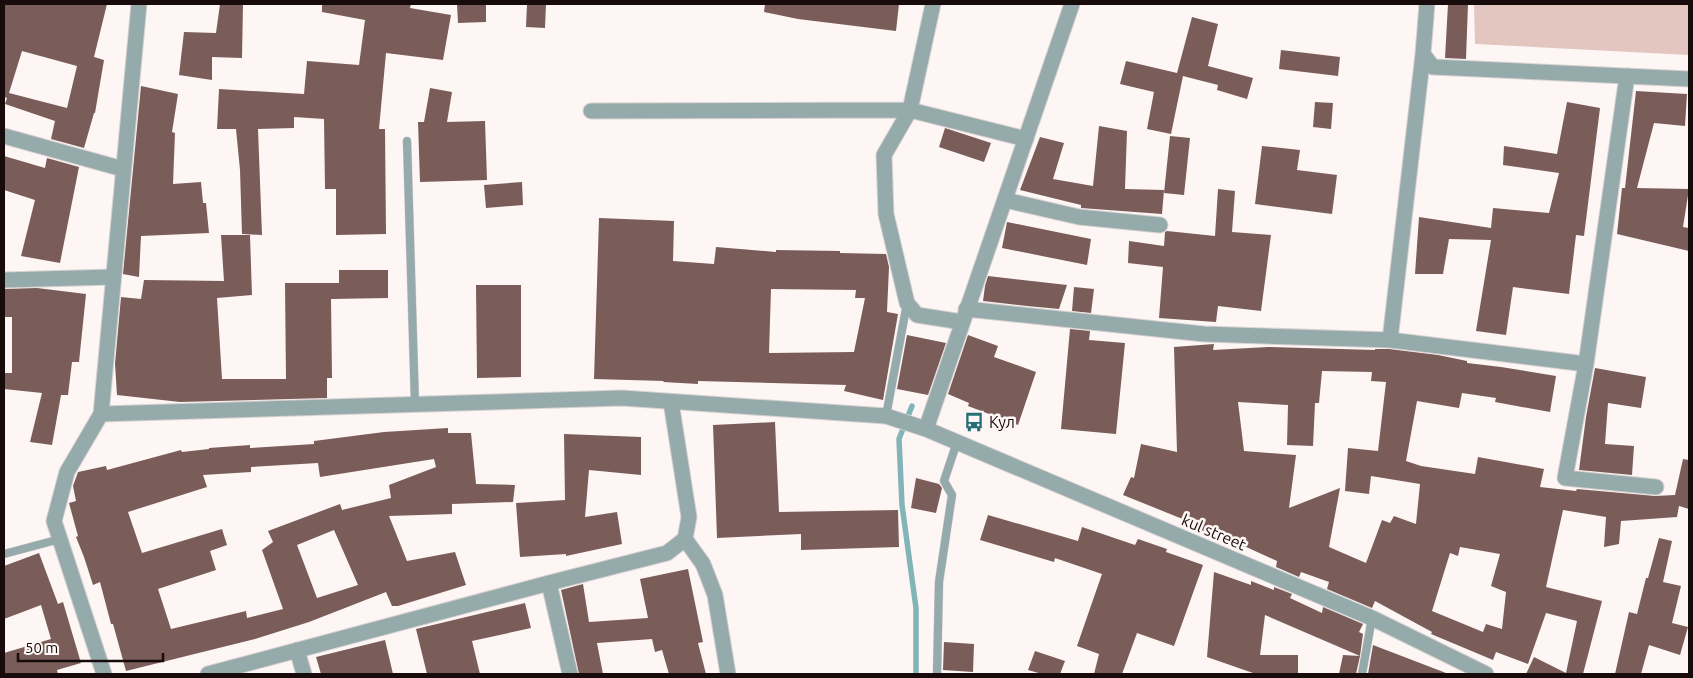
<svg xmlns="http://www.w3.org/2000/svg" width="1693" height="678" viewBox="0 0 1693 678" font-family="Ubuntu,sans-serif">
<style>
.green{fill:#e4c6c1}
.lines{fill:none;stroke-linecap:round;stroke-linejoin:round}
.stream{stroke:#82b5b8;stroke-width:5.5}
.building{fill:#7a5d59;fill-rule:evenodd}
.service-casing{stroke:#d8d1d0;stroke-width:9}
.minor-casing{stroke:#d8d1d0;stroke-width:17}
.tertiary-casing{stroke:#d8d1d0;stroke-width:17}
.service{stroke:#95aaab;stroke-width:8}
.minor{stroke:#95aaab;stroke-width:15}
.tertiary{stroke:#95aaab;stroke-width:15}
.labels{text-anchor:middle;stroke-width:5;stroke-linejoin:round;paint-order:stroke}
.poi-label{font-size:16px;fill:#170c0b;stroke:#fdf6f5;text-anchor:start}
.street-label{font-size:16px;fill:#170c0b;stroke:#fdf6f5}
</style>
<rect width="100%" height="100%" fill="#fdf6f5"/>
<path class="green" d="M1474,4h215v51l-214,-11z"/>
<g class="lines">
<path class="stream" d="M912,406l-13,33 3,66 14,103v66"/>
</g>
<path class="building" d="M4,4h103l-13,53 10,3 -9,53h-1l-10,35 -33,-9 4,-18 -50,-17 2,-6 -3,-1zM22,51l55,15 -10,42 -58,-15z
M220,4h23l-1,54 -30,-1v23l-33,-5 5,-43 32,1z
M322,4h89l-1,4 41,7 -8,45 -57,-7 -7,76h6l1,105 -50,1v-46h-11l-1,-70 -30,-2v11l-36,1 4,106 -20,-1 -2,-64 -4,-41h-19l2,-40 85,5 3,-33 52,4 6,-45 -43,-8z
M457,4h29v18l-28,1z
M527,4h19l-1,24 -19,-1z
M765,4h134l-3,27 -98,-12 -34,-7z
M1448,4h20l-2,55 -21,-1z
M1192,17l26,7 -10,42 45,12 -6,21 -30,-9 1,-5 -35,-9 -12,58 -24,-5 7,-37 -34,-8 6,-23 51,12z
M1281,50l59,7 -2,19 -59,-7z
M141,86l37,8 -6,38 3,1 -2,51 28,-2 2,21h3l3,30 -68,3 -2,41 -16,-3z
M430,88l22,4 -5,30 38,-1 2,59 -67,2 -2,-60h6z
M1636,91l51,3 -2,32 -31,-3 -17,65 52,1 -6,38 6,1v23l-72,-17 5,-46h3z
M1315,102l18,1 -2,26 -18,-2z
M1567,102l33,6 -16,128 -8,-1 -7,59 -56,-7 -7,48 -30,-4 15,-91 -42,-1 -6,35h-28l4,-57 72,11 2,-20 56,5 10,-40 -56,-8 1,-19 53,8z
M1099,126l28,5 -2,58 39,1 -2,24 -81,-6v-3l-61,-15 20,-53 24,6 -11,36 40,7z
M945,128l46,15 -7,19 -45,-15z
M1170,136l20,2 -6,57 -20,-2z
M1262,146l38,4 -3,20 40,5 -5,39 -77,-10z
M4,156l41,12 2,-10 32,9 -19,96 -39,-7 14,-56 -31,-10z
M522,182l1,23 -37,3 -2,-23z
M1218,189l17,2 -3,41 39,3 -10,76 -43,-5 -2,16 -57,-4 4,-51 -35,-4 1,-22 35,5 1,-14 2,-1 48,5z
M599,218l75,3 -1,40 41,3 2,-17 60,5v-2l64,1v2l46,1 3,13 -2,45 11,2 -15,86 -39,-9 2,-6 -148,-4v3l-35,-2 1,-1 -70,-2zM771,289l85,1 -1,8h10l-11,54 -85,1z
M1007,222l84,17 -4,26 -85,-17z
M221,235h29l2,60 -35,3 5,81h64l-1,-96h54v-13h49v28l-57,1 1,79h-5v20l-147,4 -63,-7 -2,-31 6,-67 20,2 3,-19 80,1z
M988,276l79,9 -8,24 -32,-3 -44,-5 2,-15z
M476,285h45v92l-44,1z
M1074,287l20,2 -3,24 -19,-2z
M37,288l49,6 -7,68h-7l-4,33h-7l-9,50 -22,-3 12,-49 -38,-4v-16h8v-56h-8v-28z
M1070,329l20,2 -1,9 36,3 -9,91 -55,-5z
M907,335l39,8 -18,52 -31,-6z
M968,335l30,11 -4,11 42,15 -18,53 -50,-19 1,-3 -21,-9z
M1214,344l-1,6 55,-3 107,3v-1h14l49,6 29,6v2l34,4 55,9 -6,36 -55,-10 1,-4 -34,-5 -3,15 -42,-7 -11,60 15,5 54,8 3,-17 66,12 -4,18 36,4 1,-2 78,7 20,-1 8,-36 6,1v49l-10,-3 -2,11 -56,4 -2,23 -15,3 2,-30 -43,-7 -17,77 56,14 -19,73h-57l8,-17 32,16 11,-52 -31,-8 -18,51 -32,-12 -3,8 -62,-26 1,-2 -57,-31 -3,7 -45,-19 2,-7 -28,-10 -2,5 -23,-10 1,-6 -33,-15 -1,2 -26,-11v-4l-3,-1 -1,3 -24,-10 1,-3 -67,-27 8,-18 3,1 7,-34 36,8 -3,-105zM1322,371l50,1 -1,9 15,1 -8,69 -30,-3 -3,43 24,3 2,-18 49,8 -4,40 -22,-8 -4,7 -8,-3 -16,43 -37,-16 11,-59 -51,20 7,-53 -52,-4 -6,-49 50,3 -1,40 26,1 2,-43h4zM1460,547l40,7 -9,32 15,6 -4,37 -16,-5 -3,8 -51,-21 18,-58 8,3z
M1595,368l51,9 -5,31 -33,-5 -3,41 29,2 -2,29 -53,-5 7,-53z
M775,422l4,90 119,-2 1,37 -98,3v-16l-84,4 -4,-113z
M448,428v5h23l5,51 39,1 -2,17 -61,2v10l-63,2 18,45 48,-9 11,33 -68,21h-6l-6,-14 -77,30 -54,17 -129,32 -13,-47h-2l-11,-42 -7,3 -9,-28 -8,-20 2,-1 -9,-33 7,-2 -3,-15 5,-14 28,-6 1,4 74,-20 1,2 27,-3v-1l41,-3v3l64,-4v-3l70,-9zM434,459l2,8 -47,18 2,13 -49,12 -2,-6 -72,27 5,11 -11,8 21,59 -36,9 -1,-7 -75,18 -13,-40 58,-19 -6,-19 17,-6 -5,-16 -80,24 -14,-41 79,-25 -4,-12 48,-3v-5l67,-4 2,14zM334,530l24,55 -41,13 -20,-53z
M564,434l77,3v38l-52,-5 -4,47 32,-5 5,32 -56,12v-2l-46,3 -4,-54 49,-3z
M916,478l23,6 3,4 -6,25 -25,-5z
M988,515l90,26 4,-14 53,18 3,-6 29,10 -1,3 37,13 -29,81 -37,-13 -15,41h-28l5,-20 -22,-8 25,-72 -47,-16 -1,4 -74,-22z
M1659,538l13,3 -9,41 18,4 -9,37 16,4 -8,28 -31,-10 -8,29h-26l14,-62 8,2 9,-36h2z
M39,553l19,51 5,-2 18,61 -24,7 1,4h-54v-21l47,-14 -10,-34 -37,14v-53z
M688,569l15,73 -5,1 8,31h-37l-7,-24 -7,2 -3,-13 -55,4 6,31h-24l-18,-84 22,-6 6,38 59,-4 -8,-39z
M1214,572l37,13v-4l23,9v-3l18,7 -2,4 32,15 1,-6 40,17 -4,8 4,2 -3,22 -95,-41 -5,40h38v18h-45l-46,-16z
M525,603l6,25 -59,13 8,33h-53l-11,-45z
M385,640l8,34h-72l-5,-17z
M944,642l30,2 -1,28 -30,-2z
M1373,645l73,28v1h-78z
M1035,651l30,10 -5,13h-18l-14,-4z
M1343,655l17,1 -4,18h-17z"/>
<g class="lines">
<defs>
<path id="service" d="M407,141l8,263
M886,416l21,-113
M4,554l56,-15
M937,674l2,-92 13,-87 -8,-14 13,-39
M1362,674l10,-56"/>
<path id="minor" d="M933,4l-23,106 116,29
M1427,4l-4,50 10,13 256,12
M591,111l319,-1 -26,45 2,59 21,89 10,12 45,7
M4,136l119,33
M1005,200l74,17 81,8
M4,280l109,-3
M966,309l238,25 186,6 196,24 41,-288
M1390,340l33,-286
M1586,364l-21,114 91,9
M685,539l18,25 12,31 13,79
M297,650l7,24
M208,674l341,-91
M570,674l-21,-91 118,-30 18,-14 4,-22 -18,-115"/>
<path id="tertiary" d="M101,414l521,-16 264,18 40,13 446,189 114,56
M926,429l146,-425
M104,674l-50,-153 13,-49 34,-58 38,-410"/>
</defs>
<use href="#service" class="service-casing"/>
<use href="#minor" class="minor-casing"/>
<use href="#tertiary" class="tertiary-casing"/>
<use href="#service" class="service"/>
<use href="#minor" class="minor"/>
<use href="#tertiary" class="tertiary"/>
</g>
<defs>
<symbol id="bus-bare" viewBox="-9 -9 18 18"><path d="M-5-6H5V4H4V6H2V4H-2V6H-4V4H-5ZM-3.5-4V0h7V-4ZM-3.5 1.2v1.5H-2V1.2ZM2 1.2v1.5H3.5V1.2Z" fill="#257074" stroke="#fdf6f5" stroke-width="2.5" paint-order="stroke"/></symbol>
</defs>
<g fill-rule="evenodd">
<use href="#bus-bare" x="960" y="408" width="28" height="28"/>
</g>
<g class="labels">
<g class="poi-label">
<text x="989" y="428">Кул</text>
</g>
<g class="street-label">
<text transform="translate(1214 532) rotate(23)" y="6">kul street</text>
</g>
</g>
<rect width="1693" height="678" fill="none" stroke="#170c0b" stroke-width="10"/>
<path d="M18 653v8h145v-8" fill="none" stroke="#170c0b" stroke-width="2.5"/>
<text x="25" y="653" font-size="15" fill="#170c0b" stroke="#fdf6f5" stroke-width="4" paint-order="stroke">50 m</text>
</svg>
